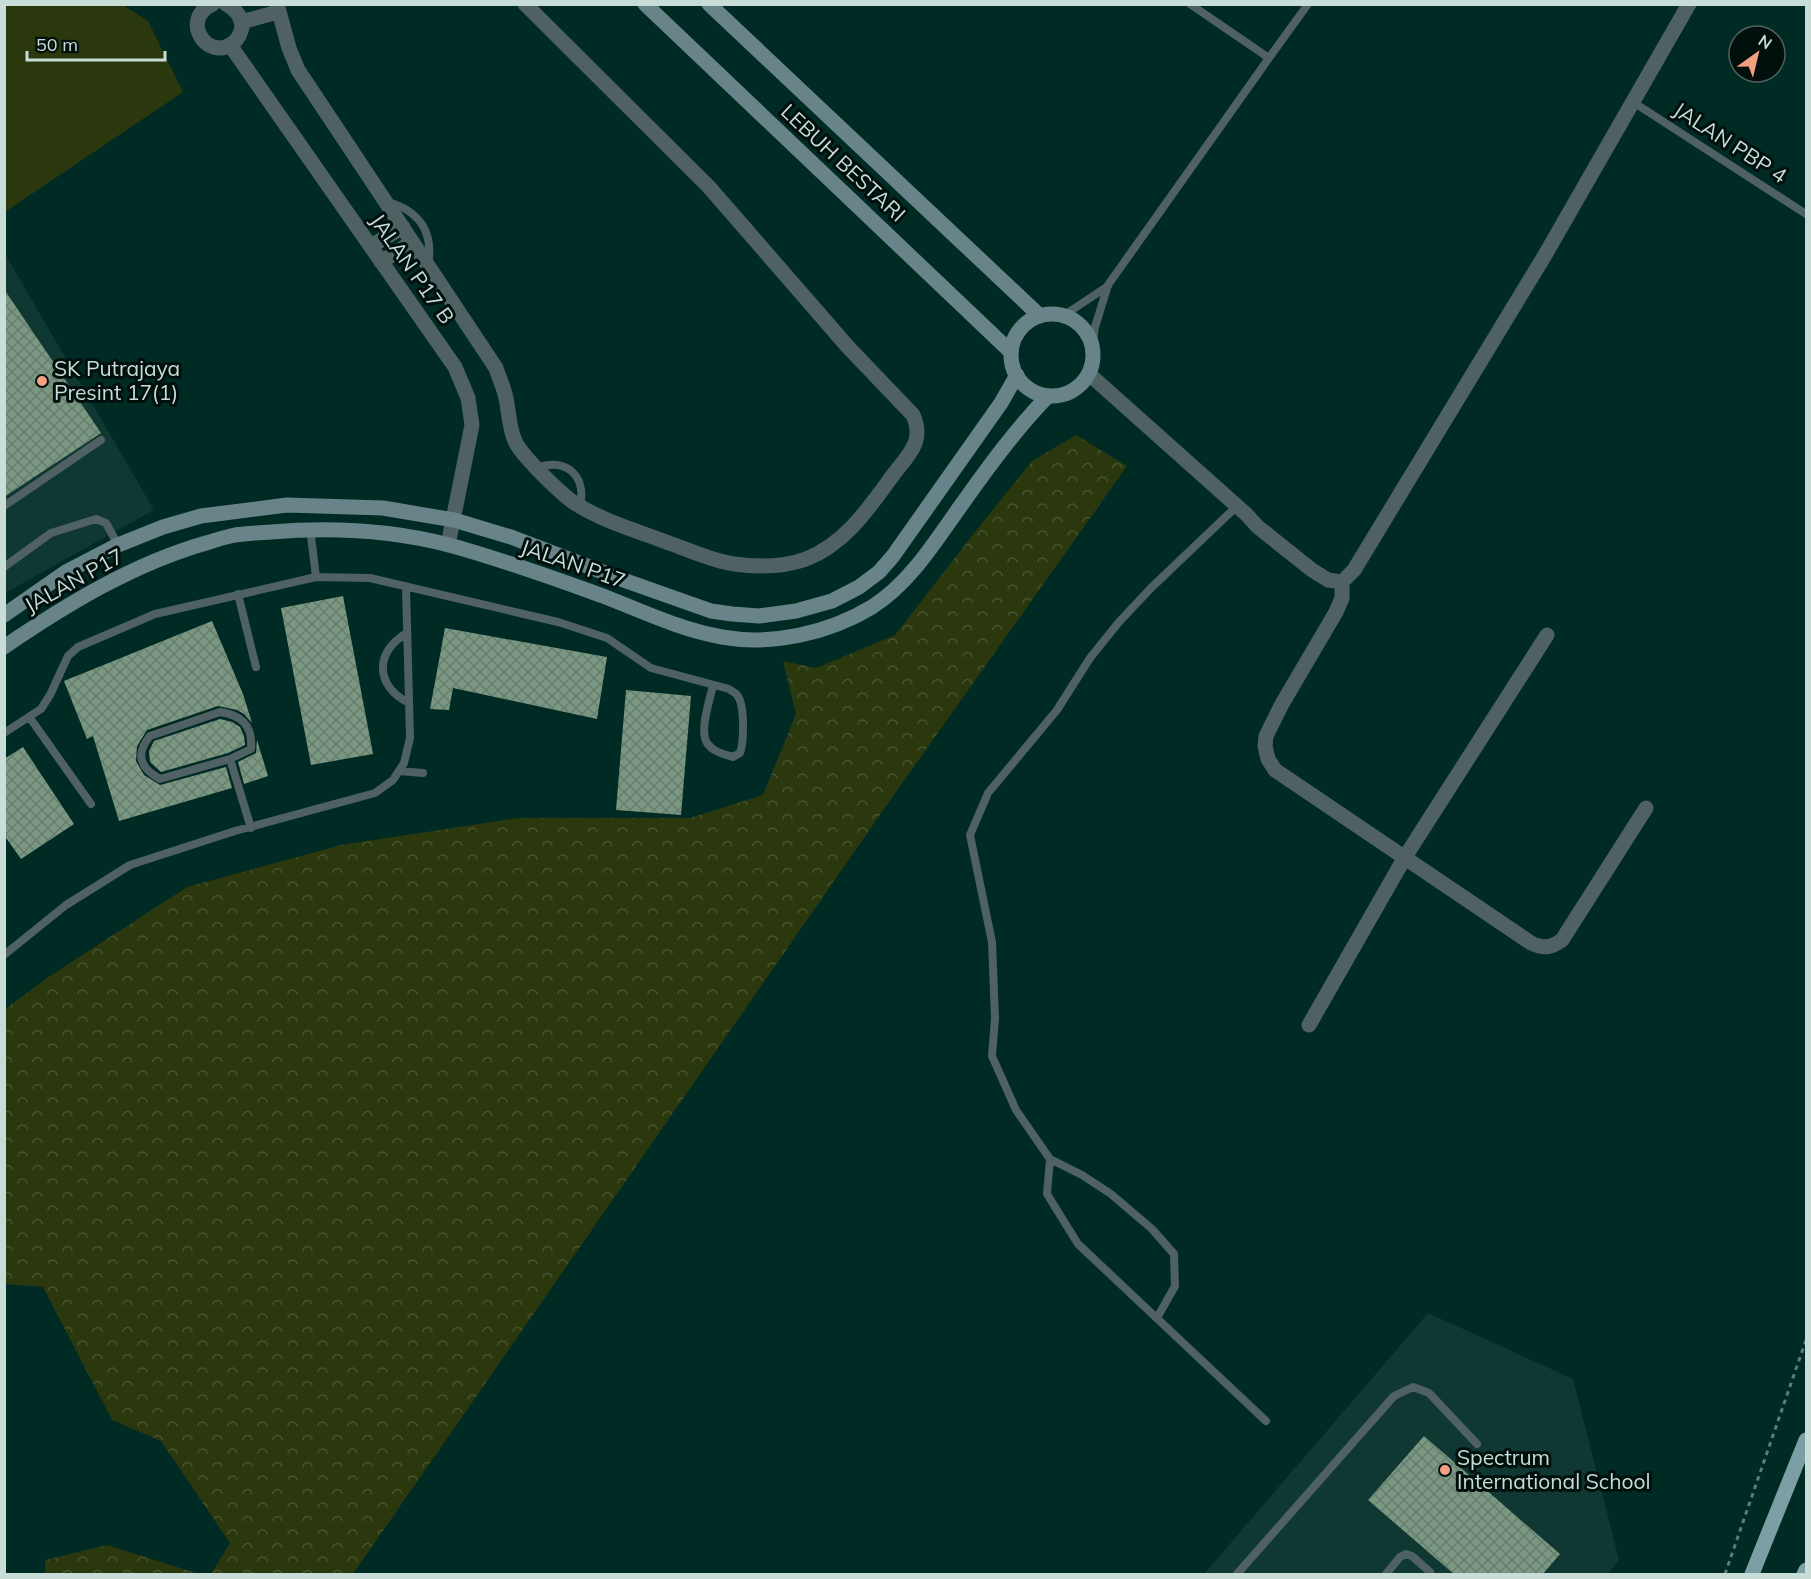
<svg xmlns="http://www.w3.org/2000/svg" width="1811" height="1579" viewBox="0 0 1811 1579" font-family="Mulish,sans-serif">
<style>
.built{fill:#103832}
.forest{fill:url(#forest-crowns)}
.garden{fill:#2b380d}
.building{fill:url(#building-cross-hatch)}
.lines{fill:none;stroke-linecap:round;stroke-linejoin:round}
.path{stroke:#5d7d78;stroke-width:3;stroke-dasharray:4.5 4.5;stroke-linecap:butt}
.lane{stroke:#506164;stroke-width:8}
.street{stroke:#506164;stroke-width:15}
.secondary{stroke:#688488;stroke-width:15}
.primary{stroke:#7b9fa5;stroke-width:15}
.poi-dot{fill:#f3a082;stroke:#02100d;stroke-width:2}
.labels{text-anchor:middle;stroke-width:6;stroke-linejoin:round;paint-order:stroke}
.street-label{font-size:21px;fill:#c8ddd8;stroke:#02100d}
.poi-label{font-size:21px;fill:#c8ddd8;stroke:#02100d;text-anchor:start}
</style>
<defs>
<pattern id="forest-crowns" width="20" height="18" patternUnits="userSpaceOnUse" patternTransform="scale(1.5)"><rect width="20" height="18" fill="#2b380d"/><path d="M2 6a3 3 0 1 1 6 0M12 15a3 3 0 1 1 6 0" fill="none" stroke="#485430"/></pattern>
<pattern id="building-cross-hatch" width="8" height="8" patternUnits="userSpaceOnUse" patternTransform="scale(1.5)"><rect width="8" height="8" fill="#7a9881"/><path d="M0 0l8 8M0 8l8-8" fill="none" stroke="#677e6e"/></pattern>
</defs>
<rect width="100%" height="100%" fill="#002a24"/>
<path class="built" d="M4,252l150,258 -149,83h-1z
M1428,1313l145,66 46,181 -11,14h-404z"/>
<path class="forest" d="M1076,435l51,31 -241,340 -533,768h-142l19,-31 -69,-102 -49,-21 -69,-133 -38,-3v-275l45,-33 137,-89 154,-42 178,-27h171l73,-23 33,-81 -13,-53 33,7 79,-33 80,-103 57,-71z
M107,1545l92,29h-154v-14z"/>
<path class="garden" d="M5,4l118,1 25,16 35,71 -178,120z"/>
<path class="building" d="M4,289l97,144 -97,64z
M343,596l30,158 -62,11 -30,-157z
M212,621l31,73 9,29 -8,-9 -7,-4 -19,-4 -71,24 -10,16 -1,15 8,14 16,10 66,-18 6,21 -113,33 -26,-85 -6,3 -23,-58z
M445,628l162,29 -10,62 -144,-31 -4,22 -19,-1z
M626,690l65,6 -10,119 -65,-5z
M220,719l12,3 8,5 4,9 1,9 -17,8 -67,19 -11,-10 -1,-11 5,-10z
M257,740l11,36 -24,8 -6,-22 18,-9z
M23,747l51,77 -53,35 -17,-24v-76z
M1424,1436l136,118 -18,21h-87l-87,-75z"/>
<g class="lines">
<path class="path" d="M1725,1574l81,-234"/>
<path class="lane" d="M1190,4l79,54
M1633,102l173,112
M388,202c32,9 46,31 40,64
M1063,316l45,-30
M1092,349l3,-22 13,-42 161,-227 39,-54
M537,468c29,-11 50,8 43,38
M4,506l97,-66
M1237,506l-86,82 -32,34 -29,36 -33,52 -69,83 -18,42 22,107 3,76 -3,38 24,54 34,49 -3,35 31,50 188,177
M310,528l6,49
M4,567l47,-34 45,-14 10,4 12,22
M238,594l18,73
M407,633c-33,19 -32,53 2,70
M220,712c22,3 33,14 31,37l-21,10 -70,20c-20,-11 -25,-25 -10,-43z
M30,718l61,86
M4,733l37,-24 9,-14 18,-39 10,-9 77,-33 161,-37 54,1 188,44 49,16 44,30 78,21c1,1 7,4 8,6 8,9 7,47 3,58l-7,4c-9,-3 -20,-5 -26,-14 -8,-13 3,-43 6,-58
M230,759l21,69
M399,771l24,2
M4,955l62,-50 64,-40 105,-34 140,-38 18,-13 11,-17 6,-25 -4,-151
M1050,1159l32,16 29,19 41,35 22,25 1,32 -18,32
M1237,1574l157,-178 19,-9 16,6 48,51
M1386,1574l14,-17 6,-3 6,2 18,16"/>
<path class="street" d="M213,4c-34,14 -6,59 20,39 5,-4 8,-10 9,-16 0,-11 -7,-18 -16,-23
M277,4l12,44 9,22 198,298c3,10 8,20 10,30 3,14 3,32 10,45 8,15 46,52 60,61 29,18 62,27 93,39 20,7 43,18 65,21 22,3 50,3 72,-5 39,-15 63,-51 87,-84 15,-20 32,-33 20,-60l-65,-68 -139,-160 -184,-183
M241,22l37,-10
M230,45l225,322 13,31 4,27 -24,120
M371,246l32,-19
M381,262l31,-20
M1089,374l157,140 12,13 54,43 16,10 14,2 12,-12 191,-315 144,-251
M1342,582v16l-6,14 -54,92 -16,32 -1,10 3,13 7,11 256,173c13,6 20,5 31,-3l84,-132
M1309,1025l96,-168 142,-222"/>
<path class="secondary" d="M645,4l366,348
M709,4l331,312
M1011 355a41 41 0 1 1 82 0a41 41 0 1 1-82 0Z
M4,615l62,-43 52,-27 45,-18 38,-11 86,-11 96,3 71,12 57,17 118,45 82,29 21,3 27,2 37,-5 36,-10 27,-14 20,-15 14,-16 108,-153 16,-28
M4,647c63,-43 129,-83 202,-104 10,-3 19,-6 29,-8 12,-2 24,-2 36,-3 60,-5 120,-2 178,13 52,14 104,33 154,51 39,15 78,34 119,41 50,9 107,-4 150,-30 39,-25 64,-67 90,-103 27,-38 54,-75 86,-108"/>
<path class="primary" d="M1752,1574l54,-134
M1804,1574l2,-4"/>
</g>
<g class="poi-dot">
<circle cx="42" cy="381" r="6"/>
<circle cx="1445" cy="1470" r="6"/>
</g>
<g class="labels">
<g class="street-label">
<text transform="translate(1730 143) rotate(33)" y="7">JALAN PBP 4</text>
<text transform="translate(843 163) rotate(43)" y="7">LEBUH BESTARI</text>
<text transform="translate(412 269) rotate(55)" y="7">JALAN P17 B</text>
<text transform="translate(573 564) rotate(19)" y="7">JALAN P17</text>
<text transform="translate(74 581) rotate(-29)" y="7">JALAN P17</text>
</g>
<g class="poi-label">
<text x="54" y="376">SK Putrajaya<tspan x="54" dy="24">Presint 17(1)</tspan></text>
<text x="1457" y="1465">Spectrum<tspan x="1457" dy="24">International School</tspan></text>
</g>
</g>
<rect width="1811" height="1579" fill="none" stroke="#c8ddd8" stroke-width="12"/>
<g transform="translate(1757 54) rotate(34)"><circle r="28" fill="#02100d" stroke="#51625e" stroke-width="1.5"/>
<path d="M0-4.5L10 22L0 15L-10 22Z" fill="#f3a082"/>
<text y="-9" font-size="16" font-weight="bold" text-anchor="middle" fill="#c8ddd8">N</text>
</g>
<path d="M27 51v9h138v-9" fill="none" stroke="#c8ddd8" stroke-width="3"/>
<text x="36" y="51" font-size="18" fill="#c8ddd8" stroke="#02100d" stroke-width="4.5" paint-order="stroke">50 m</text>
</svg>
